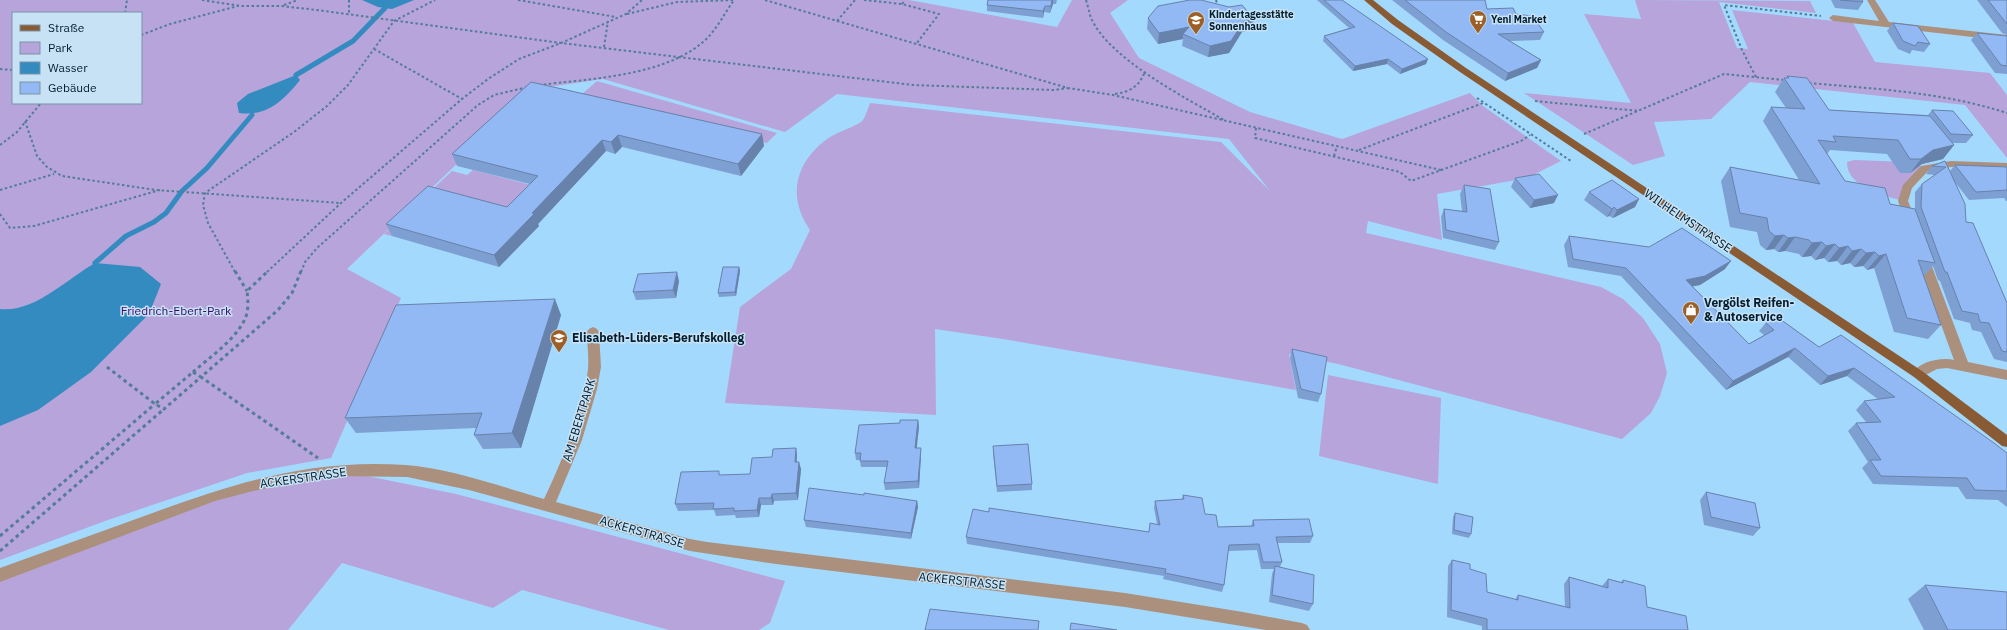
<svg xmlns="http://www.w3.org/2000/svg" width="2007" height="630" viewBox="0 0 2007 630" font-family="'IBM Plex Sans',sans-serif">
<style>
.green{fill:#b6a4da;fill-rule:evenodd}
.water{fill:#338bc0}
.lines{fill:none;stroke-linecap:round;stroke-linejoin:round}
.stream{stroke:#338bc0;stroke-width:5}
.path-far1{stroke:#547c97;stroke-width:2;stroke-dasharray:2.5 2.5;stroke-linecap:butt}
.path{stroke:#547c97;stroke-width:3;stroke-dasharray:3.5 3.5;stroke-linecap:butt}
.minor{fill:#ab917d;fill-rule:evenodd}
.major{fill:#895b34;fill-rule:evenodd}
.wall{fill:#7e9fd2}
.shaded-wall{fill:#6782ab}
.building{fill:#93b9f4;stroke:#6782ab}
.labels{text-anchor:middle;stroke-width:3;stroke-linejoin:round;paint-order:stroke}
.far-poi-label{font-size:10px;font-weight:bold;fill:#021d2e;stroke:#c8e2f5;text-anchor:start}
.street-label{font-size:12px;fill:#021d2e;stroke:#c8e2f5}
.poi-label{font-size:12px;font-weight:bold;fill:#021d2e;stroke:#c8e2f5;text-anchor:start}
.park-label{font-size:12px;fill:#3a0968;stroke:#c8e2f5}
</style>
<rect width="100%" height="100%" fill="#a4d9fe"/>
<path class="green" d="M0,0h909l148,27 15,-27h56l-18,13 29,45 111,54 92,27 128,-46 13,13 78,55 -34,17 -90,16 5,46 -74,-19 -2,12 235,54 22,12 20,19 17,26 7,29 -7,23 -9,17 -29,26 -284,-75 -49,-10 7,36 -293,-51 -68,-10 1,86 -211,-12 15,-96 51,-38 19,-39c-24,-34 -14,-70 20,-93 10,-6 22,-9 31,-15 4,-3 7,-14 9,-19l351,39 49,49 -41,-52 -392,-45 -52,38 -182,-53 -68,10 -188,180 54,29 -70,160 -84,15 -142,48 -105,39zM13,13h128v90h-128z
M1635,0l175,1 6,12 -97,-11 18,46 11,1 -16,-39 121,13 22,39 115,11 17,22v63l-42,-53 -215,-23 -39,37 -57,3 11,34 -32,9 -109,-72 107,10 -47,-89 57,5z
M597,81l180,52 -10,10 -186,-48z
M1854,160l53,2 18,6 -22,33c-19,-6 -56,-13 -56,-39z
M473,170l70,18 -18,34 -91,-24 -42,38 -8,-2 68,-63 15,4z
M1328,375l113,23 -3,86 -119,-28z
M337,470l119,24 329,87 -15,42 -11,7h-90l-147,-40 -29,18 -151,-45 -54,67h-288v-55l214,-79z"/>
<path class="water" d="M362,0h52l-22,9 -14,-2z
M296,75l4,5c-16,20 -33,37 -61,33l-2,-10 11,-9z
M95,263l45,4 21,17 -12,30 -58,58 -53,38 -38,16v-117c34,4 67,-30 95,-46z"/>
<g class="lines">
<path class="stream" d="M296,75l57,-34 32,-33
M95,263l31,-27 28,-14 12,-9 16,-22 25,-23 45,-53"/>
<path class="path-far1" d="M202,0l39,6h40l36,4 244,33 352,42 141,5 14,-2
M349,0v14
M518,0l98,17
M765,0l303,88 45,7 328,75
M864,0l38,4 37,10 -22,29
M1086,0c2,6 3,12 5,18 18,41 95,80 133,102
M1216,0l2,7
M902,4l3,-4
M284,5l14,-5
M125,13l2,-13
M627,14l50,-12 57,-2
M837,21l18,-21
M141,35l29,-11 68,-18
M604,47l4,-26
M374,49l88,50
M0,69l13,1
M1756,77l-14,-27 -18,-45 97,11
M1809,83c67,6 133,9 198,30
M539,85c50,-6 125,-9 164,-43 13,-11 21,-28 31,-42
M1115,94c15,-2 25,-8 30,-23
M1477,98l94,63
M1535,101l104,10
M25,121l12,35 10,11 15,9 94,14 184,13
M1256,128l-1,10 145,34 11,9 110,-40 9,-6
M1584,134l140,-60 60,6
M0,145l17,-13 24,-29
M1359,150l124,-47
M1334,156l3,-10
M0,190l54,-16
M0,214l10,14 24,-2 126,-36
M235,272l-27,-49 -5,-18 2,-12 89,-61 33,-26 21,-21 46,-64 41,-21
M267,272l74,-69 121,-104 26,-20 31,-20 42,-16 65,-29 16,-14
M301,272l4,-10 12,-14 161,-143 16,-10 34,-8"/>
<path class="path" d="M235,271l12,20
M301,271l-9,22 -14,17 -77,67 117,81
M107,367l48,37
M193,372c17,-15 42,-32 52,-53 4,-9 3,-19 2,-28l21,-20
M193,372l8,5 -37,32 -9,-5z
M0,536l155,-132
M0,551l164,-142"/>
<path class="minor" d="M1867,0h8l14,22 118,13v6l-174,-20 -4,-3 4,-3 46,6z
M1951,161l56,2v6l-56,-2 -23,4 -16,17 -4,13 8,20 -6,4 -4,-1 -8,-23 5,-16 18,-19z
M1922,252l6,4 40,106 39,8v10l-60,-12 -10,1 -19,10 -4,-2 -2,-3c7,-13 30,-17 42,-14l-38,-104z
M593,327l4,2 2,3 2,35 -4,22 -15,51 -26,62 134,37 17,3 418,51 118,19 59,11 5,2 3,5h-44l-141,-23 -349,-43 -86,-13 -221,-61 -62,-13 -70,-1 -84,15 -38,10 -215,81v-14c45,-16 91,-33 136,-49 92,-34 171,-61 270,-54 43,3 96,22 138,34 17,-35 40,-92 44,-130 1,-13 -1,-25 -1,-37l2,-3z"/>
<path class="major" d="M1364,0h9l25,20 68,48 456,303 85,64v12l-5,-1 -88,-69 -454,-305 -68,-48z"/>
</g>
<path class="wall" d="M988,0h69l-1,4h-3l-3,9 -6,-1 -1,6 -56,-7v-6z
M1317,0h25l84,64 -26,10 -13,-10 -34,7 -30,-30 1,-5 25,-8z
M1392,0h93l2,9 29,5 28,18 -4,8 -30,1 31,19 -4,8 -32,13 -62,-41z
M1831,0h31l1,2 -5,8 -23,-2z
M1977,0h30v35l-5,-2z
M1148,18l104,12 -10,2 -13,21 -21,4 -26,-11 1,-7 -25,5 -11,-15z
M1893,23l37,21 -6,8 -12,-2 -2,4 -12,-5 -11,-18z
M1977,33l30,3v38l-12,-1 -24,-33z
M1787,76l42,34 99,5 4,-5 41,25 -7,8h-14l2,2 -11,14 -21,5 -12,9h-10l-13,-19 -57,-4 -3,4 18,27 45,23 25,5v-17l7,-8 13,-9 -9,-1 6,-8 13,-5 5,10 5,-6 52,2v34h-1l-2,-3 -35,2 -15,-19 12,41 41,81v59l-13,-3 -13,-27 -9,-2 -2,-7 -16,-4 -14,-38 -2,-1 -5,-14 -9,10 17,49 -13,14 -34,-7 -20,-64 -7,2 -4,-4 -9,1 -4,-4 -9,2 -4,-4 -9,1 -4,-4 -9,2 -4,-4 -9,1 -3,-3 -14,-3 -7,1 -4,-3 -8,1 -6,-5 -3,-13 -27,-5 -9,-46 9,-14 69,13 -36,-59 8,-14 15,1 -11,-16 9,-14h2z
M531,82l231,52 2,12 -23,30 -119,-29 -7,7 -9,-3 -68,73 1,2 -40,41 -107,-31 -6,-12 121,-17 23,-23 -73,-18 -5,-12z
M1515,178l39,25 -24,5 -19,-21z
M1464,185l35,57 -4,8 -52,-12 -2,-21 3,-8 18,2 -2,-17z
M1589,192l50,7 -4,8 -22,11 -4,-2 -2,1 -23,-17z
M1569,236l156,33 -25,16 -8,1 57,58 15,-9 -5,-4 14,-17 46,33 188,106v54l-9,-7 -32,-1 -8,-12 -85,-3 -11,-16 6,-6 -20,-31 8,-8 10,-1 -10,-12 8,-9 15,-1 -32,-24 -27,9 -32,-28 -62,33 -105,-114 -53,-9 -4,-22z
M739,267l1,4 -4,25 -17,1 -1,-4z
M679,281l-3,17 -40,2 -3,-8z
M561,315l-40,133 -38,1 -9,-14 2,-7 -120,5 -11,-15z
M1292,349l29,45 -3,8 -20,-4 -8,-40z
M918,420l1,7 -3,21 5,7 -2,33 -34,2 -1,-7 3,-16h-26l-1,-7h-4l-1,-7 45,-30z
M993,446l39,38v6l-35,2 -4,-39z
M796,448l1,7v7l4,7 -3,31 -24,1 -1,4h-12l-2,12 -23,1 -1,-3 -19,1 -2,-6 -36,1 -3,-7 75,-30 22,-17z
M1706,492l54,36 -7,8 -49,-11 -4,-25z
M864,495l53,6 1,6 -7,32 -105,-12 -2,-7z
M1183,495l22,19 13,13 33,-1 2,-6 60,16 -3,7h-33l5,19 -2,5 33,37 -4,7 -40,-9 3,-28 2,-5h-13l-4,-19 -29,1 -4,34 -2,7 -59,-13 1,-3 -197,-32 -1,-7 23,-26 159,21 9,-8 -3,-16 1,-7 27,-2z
M1455,513l16,21 -2,4 -17,-4 1,-17z
M1452,560l18,9 17,23 28,8 3,-5 47,12 -1,-23 5,-7 33,9 6,-7 13,3 2,-2 24,27 41,23h-206v-4l-35,-9 1,-51z
M1925,585l82,45h-83l-16,-31z"/>
<path class="shaded-wall" d="M1052,0h1v4l-3,9 1,-7z
M1045,6l-2,12v-7z
M1254,19l-2,11 -10,2 -13,21 -21,4 2,-11 34,-25z
M1189,27l-6,7v5l-25,5 1,-11z
M1388,59l-1,5 -34,7 2,-5z
M1428,59l-2,5 -26,10 2,-5z
M1541,60l-4,8 -32,13 3,-8z
M762,134l2,12 -23,30 -3,-12z
M618,135l4,12 -7,7 -4,-12z
M602,140l4,11 -68,73 1,2 -40,41 -5,-12 38,-42z
M1954,145l-11,14 -21,5 -12,9 11,-14 12,-9z
M1558,195l-4,8 -24,5 4,-8z
M1639,199l-4,8 -22,11 4,-8z
M1614,207l-5,9 -2,1 5,-8z
M1784,235l-10,14 -8,1 9,-14z
M1795,237l-10,14 -7,1 10,-14z
M1822,242l-11,14 -9,1 10,-14z
M1835,244l-11,14 -9,2 11,-14z
M1848,246l-11,15 -9,1 11,-14z
M1861,249l-11,14 -9,2 11,-14z
M1875,252l-12,14 -9,1 12,-14z
M1886,254l-12,14 -7,2 12,-14z
M1731,261l-6,8 -25,16 -20,4 6,-9z
M739,267l1,4 -4,25 -1,-4z
M677,272l2,9 -3,17 -3,-8z
M555,299l6,16 -40,133 -9,-15z
M1795,348l-7,9 -62,33 7,-9z
M1854,368l-7,8 -27,9 8,-9z
M918,420l1,7 -3,28 -1,-7z
M796,448l1,7 -1,14 -1,-7z
M921,448v7l-2,33 -1,-7z
M799,462l2,7 -3,31 -2,-7z
M772,494l2,7 -1,4 -2,-7z
M759,498l2,7 -2,12 -2,-7z
M917,501l1,6 -7,32v-6z"/>
<path class="building" d="M988,0h64l-1,6h-6l-2,5 -56,-6z
M1190,0h11l28,7 13,-2 12,14 -10,2 -13,20 -21,5 -27,-12 6,-7 -30,6 -11,-15 10,-12z
M1324,0h18l86,59 -26,10 -14,-10 -33,7 -31,-30 31,-9z
M1405,0h80l2,9 26,-1 3,6 16,2 12,16 -46,2 43,26 -33,13 -62,-41z
M1840,0h22l1,2z
M1988,0h19v24z
M1893,23l25,3 12,18 -12,-2 -3,4 -12,-5z
M1977,33l30,3v30l-6,-1z
M1787,76l20,2 22,32 101,6 24,29 -21,5 -12,9h-11l-12,-19 -65,-4 3,6 -18,-2 27,41 40,7 5,16 25,5 20,54 -17,-3 23,65 -34,-7 -21,-64 -7,2 -4,-4 -9,1 -5,-4 -9,2 -4,-5 -9,2 -4,-4 -9,2 -4,-4 -10,1 -3,-3 -14,-3 -7,1 -4,-3 -9,1 -6,-5 -2,-13 -27,-5 -10,-46 90,17 -49,-77 34,2 -21,-31h5z
M531,82l231,52 -24,30 -120,-29 -7,7 -9,-2 -70,73 2,1 -40,41 -108,-31 42,-38 79,21 31,-31 -86,-22z
M1932,110l21,1 20,24 -22,-1z
M1945,161l20,43 1,18 7,1 34,80v49l-5,-1 -13,-28 -9,-1 -2,-8 -16,-3 -15,-39h-2l-24,-65 1,-23 24,-17 -14,-1z
M1955,165l52,2v23l-31,2z
M1539,174l19,21 -24,5 -19,-22z
M1612,180l27,19 -22,11 -3,-3 -2,2 -23,-17z
M1464,185l26,4 9,53 -53,-12 -2,-21 23,3z
M1682,228l49,33 -26,15 -19,4 63,64 25,-14 -8,-7 7,-9 46,33 22,-12 153,108 13,10v38l-32,-1 -8,-12 -86,-2 -11,-16h11l-25,-37 25,-1 -17,-21 31,-4 -41,-29 -26,8 -33,-28 -62,33 -107,-113 -53,-9 -4,-23 80,11z
M723,267h16l-4,25 -17,1z
M677,272l-4,18 -40,2 5,-18z
M555,299l-43,134 -38,2 8,-22 -137,5 51,-113z
M1292,349l35,8 -6,37 -20,-5z
M900,420h18l-3,28h6l-3,33 -34,2 4,-22h-28l1,-8h-6l4,-28 41,-2z
M1028,444l4,40 -35,2 -4,-40z
M796,448l-1,14h4l-3,31 -24,1 -1,4h-12l-2,12 -23,1v-3l-21,1 1,-6 -39,1 6,-32 38,-1v4l31,-1 2,-16 20,-1 1,-8z
M809,488l55,7v-2l53,8 -6,32 -107,-13z
M1706,492l49,11 5,25 -49,-11z
M1183,495l19,3 3,16 11,1 2,12 36,-1 -1,-6 56,-1 4,17 -37,1 6,25h-19l-4,-18 -30,1 -5,40 -59,-12 1,-4 -200,-32 7,-28 16,3v-4l160,24 1,-9 10,2 -5,-24 29,-2z
M1455,513l18,4 -2,17 -17,-4z
M1452,560l18,4v5l16,5 1,18 31,8v-5l52,13 -1,-31 39,11v-9l15,4v-3l22,6 2,21 39,9 2,14h-201v-11l-36,-9z
M1275,566l39,9 -1,29 -41,-9z
M1925,585l82,7v38h-59z
M930,609l109,12 -1,9h-113z
M1071,623l46,7h-47z"/>
<defs>
<symbol id="supermarket-pin" viewBox="-11 -11 22 30"><path d="M0 17L-7.5 6A9.5 9.5 0 1 1 7.5 6Z" fill="#9e5f26" stroke="#c8e2f5"/><path d="M-6-5.5h2.5l.6 2H6L4.5 2H-2.5L-4.4-4H-6ZM-1.5 3.2a1.3 1.3 0 1 0 .1 0ZM3 3.2a1.3 1.3 0 1 0 .1 0Z" fill="#fff"/></symbol>
<symbol id="school-pin" viewBox="-11 -11 22 30"><path d="M0 17L-7.5 6A9.5 9.5 0 1 1 7.5 6Z" fill="#9e5f26" stroke="#c8e2f5"/><path d="M0-5L7-2L0 1L-7-2ZM-4 1L0 2.5L4 1V4Q0 6-4 4Z" fill="#fff"/></symbol>
<symbol id="shop-pin" viewBox="-11 -11 22 30"><path d="M0 17L-7.5 6A9.5 9.5 0 1 1 7.5 6Z" fill="#9e5f26" stroke="#c8e2f5"/><path d="M-5-2.5h2.3a2.7 3.5 0 0 1 5.4 0H5L5.5 6h-11ZM-1.5-2.5h3a1.5 2.3 0 0 0-3 0Z" fill="#fff"/></symbol>
</defs>
<g fill-rule="evenodd">
<use href="#supermarket-pin" x="1468" y="9" width="20" height="27"/>
<use href="#school-pin" x="1186" y="10" width="20" height="27"/>
<use href="#shop-pin" x="1681" y="300" width="20" height="27"/>
<use href="#school-pin" x="549" y="328" width="20" height="27"/>
</g>
<g class="labels">
<g class="far-poi-label">
<text x="1209" y="18">Kindertagesstätte<tspan x="1209" dy="12">Sonnenhaus</tspan></text>
<text x="1491" y="23">Yeni Market</text>
</g>
<g class="street-label">
<text transform="translate(1688 221) rotate(34)" y="4">WILHELMSTRASSE</text>
<text transform="translate(579 420) rotate(-73)" y="4">AM EBERTPARK</text>
<text transform="translate(303 478) rotate(-8)" y="4">ACKERSTRASSE</text>
<text transform="translate(642 532) rotate(16)" y="4">ACKERSTRASSE</text>
<text transform="translate(962 581) rotate(6)" y="4">ACKERSTRASSE</text>
</g>
<g class="poi-label">
<text x="1704" y="307">Vergölst Reifen-<tspan x="1704" dy="14">&amp; Autoservice</tspan></text>
<text x="572" y="342">Elisabeth-Lüders-Berufskolleg</text>
</g>
<g class="park-label">
<text x="176" y="315">Friedrich-Ebert-Park</text>
</g>
</g>
<rect x="12" y="12" width="130" height="92" fill="#c8e2f5" stroke="#7993a5"/>
<rect x="20" y="25" width="20" height="6" fill="#895b34" stroke="#7993a5"/>
<text x="48" y="32" font-size="12" fill="#021d2e">Straße</text>
<rect x="20" y="42" width="20" height="12" fill="#b6a4da" stroke="#7993a5"/>
<text x="48" y="52" font-size="12" fill="#021d2e">Park</text>
<rect x="20" y="62" width="20" height="12" fill="#338bc0" stroke="#7993a5"/>
<text x="48" y="72" font-size="12" fill="#021d2e">Wasser</text>
<rect x="20" y="82" width="20" height="12" fill="#93b9f4" stroke="#7993a5"/>
<text x="48" y="92" font-size="12" fill="#021d2e">Gebäude</text>
</svg>
